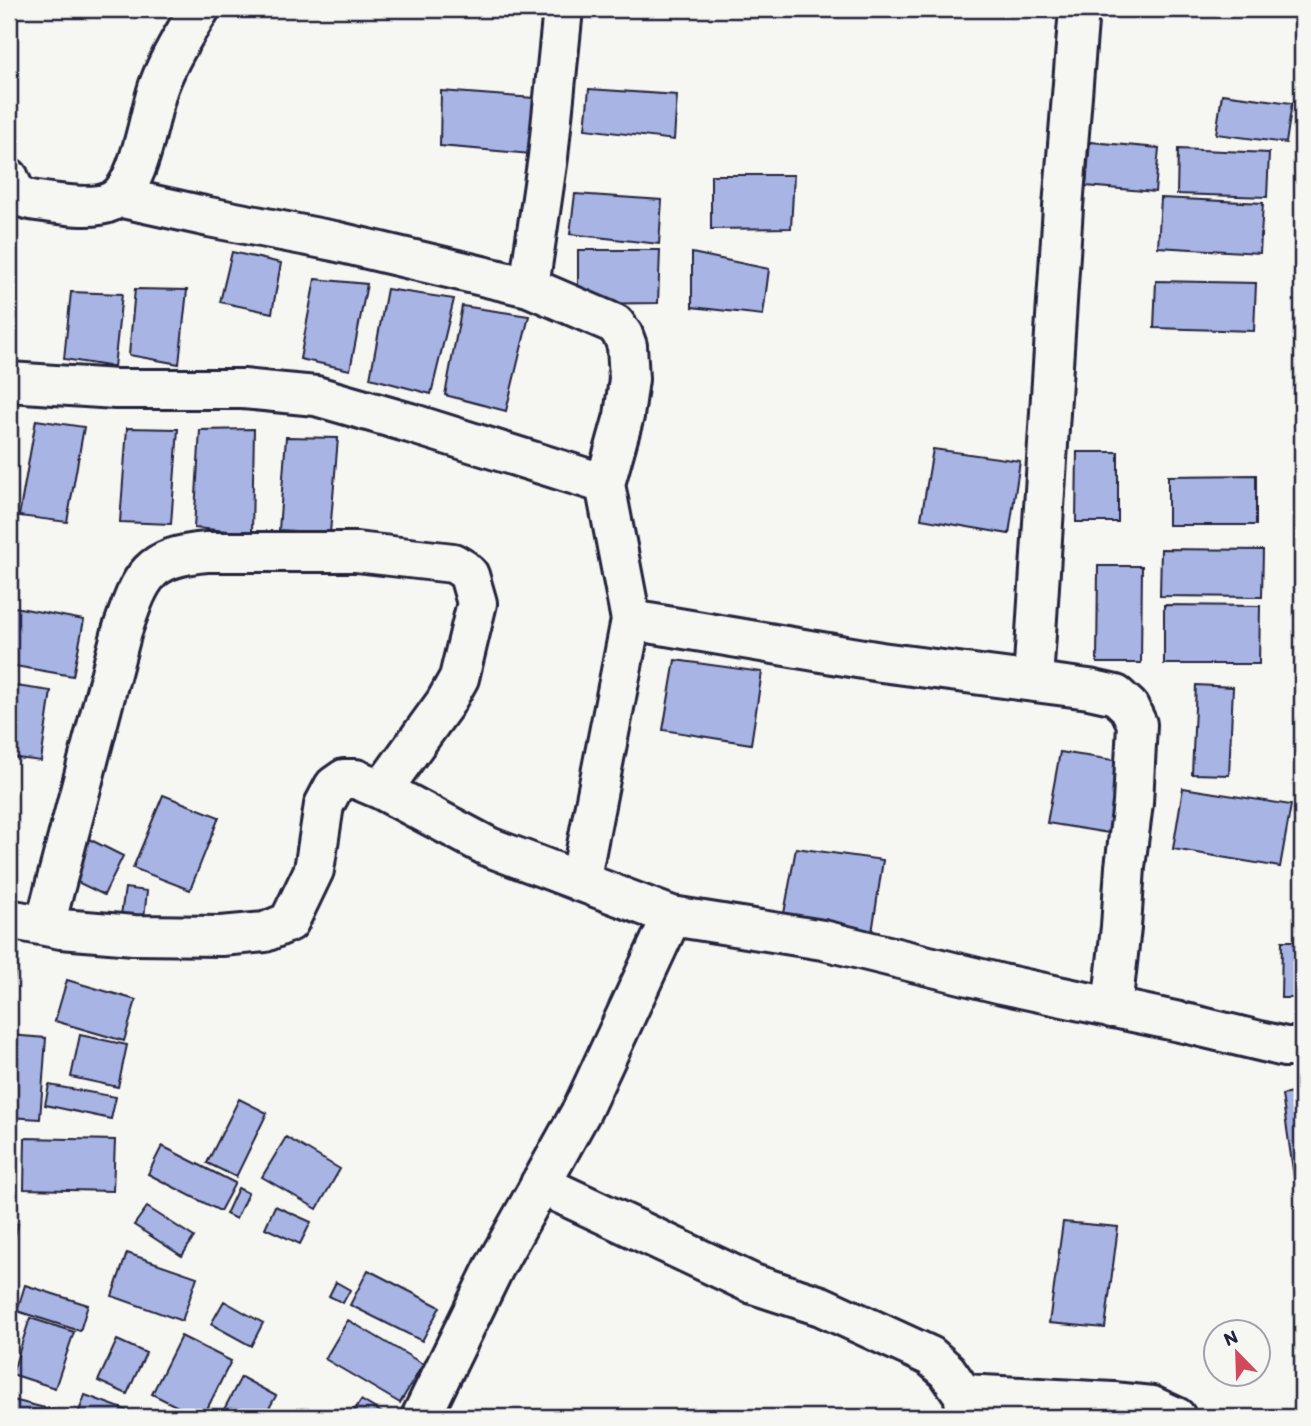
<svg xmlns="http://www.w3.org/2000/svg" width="1311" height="1426" viewBox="0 0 1311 1426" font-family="Itim,sans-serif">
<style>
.building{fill:#a8b4e4;stroke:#22223b;stroke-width:2}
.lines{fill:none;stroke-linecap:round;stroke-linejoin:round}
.minor-casing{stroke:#22223b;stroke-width:44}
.minor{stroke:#f6f6f2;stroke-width:38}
</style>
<rect width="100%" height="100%" fill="#f6f6f2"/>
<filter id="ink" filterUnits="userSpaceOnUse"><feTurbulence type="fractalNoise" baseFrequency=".0143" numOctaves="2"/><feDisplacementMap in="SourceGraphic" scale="14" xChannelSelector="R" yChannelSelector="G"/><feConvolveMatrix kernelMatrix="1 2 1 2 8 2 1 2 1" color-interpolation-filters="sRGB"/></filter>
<g filter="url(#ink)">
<path class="building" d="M589,89l88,6 -3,45 -89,-11z
M441,91l93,7 -3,56 -91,-8z
M1222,94l70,9 -6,40 -70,-9z
M1090,142l69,6 -4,44 -69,-6z
M1178,149l91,4 -2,44 -90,-3z
M711,175h83l-3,53 -80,1z
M575,194l87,6 -3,44 -89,-10z
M1161,198l102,5 -3,50 -102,-6z
M578,250h82l-2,53 -80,1z
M232,252l49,11 -9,50 -52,-11z
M692,253l77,16 -6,46 -71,-8z
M315,279l52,5 -17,86 -50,-11z
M1156,281l100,2 -2,48 -100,-3z
M135,289l52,1 -8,74 -50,-9z
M387,289l67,10 -23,95 -61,-16z
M71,292l51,2 -8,73 -50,-8z
M462,306l67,10 -23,95 -61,-16z
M36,420l48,7 -17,95 -48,-6z
M127,428l51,1 -7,95 -51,-2z
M254,429l-2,104 -58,-5 6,-98z
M286,437l52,1 -8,95 -51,-3z
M933,449l87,12 -11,73 -88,-15z
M1077,452h41v70h-42z
M1256,475v50h-88v-49z
M1161,549l102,1 -1,47 -102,-1z
M1098,566h44l-1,97h-44z
M1164,605l96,1 -1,58h-95z
M9,606l75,14 -11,56 -64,-11z
M675,660l87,12 -11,72 -88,-14z
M9,685l42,6 -10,70 -32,-4z
M1196,685l37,2 -4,88 -37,-1z
M1060,752l67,10 -12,72 -68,-11z
M1183,788l108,17 -11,62 -107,-18z
M163,795l56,22 -29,73 -57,-22z
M81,835l42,21 -19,39 -43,-21z
M796,848l87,12 -11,73 -89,-14z
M125,888l22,3 -3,27 -23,-3z
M1282,941h20v57h-21z
M9,954l9,1 -9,55z
M67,980l69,20 -12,41 -69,-20z
M9,1035l37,3 -6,81 -31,-2z
M80,1035l47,10 -9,42 -47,-10z
M49,1085l67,12 -5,22 -66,-14z
M1302,1091v85l-8,1 -12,-82z
M239,1099l28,14 -31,64 -29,-14z
M286,1137l54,32 -23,40 -55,-32z
M25,1138l90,2 -2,51 -89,-2z
M162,1146l73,37 -15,28 -72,-37z
M238,1188l10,5 -12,26 -10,-5z
M275,1206l36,16 -11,22 -35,-16z
M147,1207l47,30 -12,19 -48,-31z
M9,1222l9,2 -9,35z
M1063,1222l55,5 -13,101 -56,-5z
M127,1253l70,24 -15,44 -70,-25z
M368,1270l72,37 -18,34 -72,-36z
M336,1282l14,8 -7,13 -14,-7z
M25,1285l63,20 -8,26 -63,-20z
M224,1301l39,22 -12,23 -40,-22z
M30,1318l44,14 -19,56 -43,-14z
M348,1320l75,44 -23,39 -75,-44z
M181,1336l50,25 -28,56h-5l-46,-23z
M117,1340l29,13 -19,41 -29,-13z
M241,1377l35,19 -12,21h-44z
M85,1395l41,15 -3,7h-46z
M9,1399l44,11 -2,7h-42z
M361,1400l28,17h-39z"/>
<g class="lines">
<defs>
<path id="minor" d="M563,9l-15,148 -19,130 86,37 8,11 4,11 2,33 -5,37 -19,68 26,136 -51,262
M9,178c8,24 19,21 42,25 16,2 44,6 59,-1 31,-13 38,-87 49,-117 10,-27 26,-52 41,-76
M118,197l91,20 125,24 195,46
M9,382l107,7h127l73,7 94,27 195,61
M631,620l250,42 208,27 27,6 13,12 8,17 -4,79 -8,64 -4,60 -9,81
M1033,681l30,-474 16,-198
M9,919l52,10 73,6 87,1 44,-4 24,-10 25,-52 10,-65 10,-19 10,-7h12l26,11 107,57 183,69 151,24 179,44 187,40 96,23h17
M45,925l77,-294c19,-54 24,-74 85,-79h149l97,11 10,6 6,6 8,28 -18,75 -14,25 -63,87
M540,1184l213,100 68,22 109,50 17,15 16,23 4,23
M963,1394l150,8 39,4 24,11
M421,1417l73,-149 88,-158 90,-194"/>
</defs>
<use href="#minor" class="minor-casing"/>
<use href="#minor" class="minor"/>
</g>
</g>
<rect width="1311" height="1426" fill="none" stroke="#f6f6f2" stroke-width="35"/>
<rect x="18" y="18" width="1276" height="1391" fill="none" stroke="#22223b" stroke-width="2.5" filter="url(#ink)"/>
<g transform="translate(1237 1353) rotate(337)"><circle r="33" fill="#f6f6f2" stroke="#a1a1a9" stroke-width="2"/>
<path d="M0-5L12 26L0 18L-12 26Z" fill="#d1495b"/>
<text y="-10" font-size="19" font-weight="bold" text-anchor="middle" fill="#22223b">N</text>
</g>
</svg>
